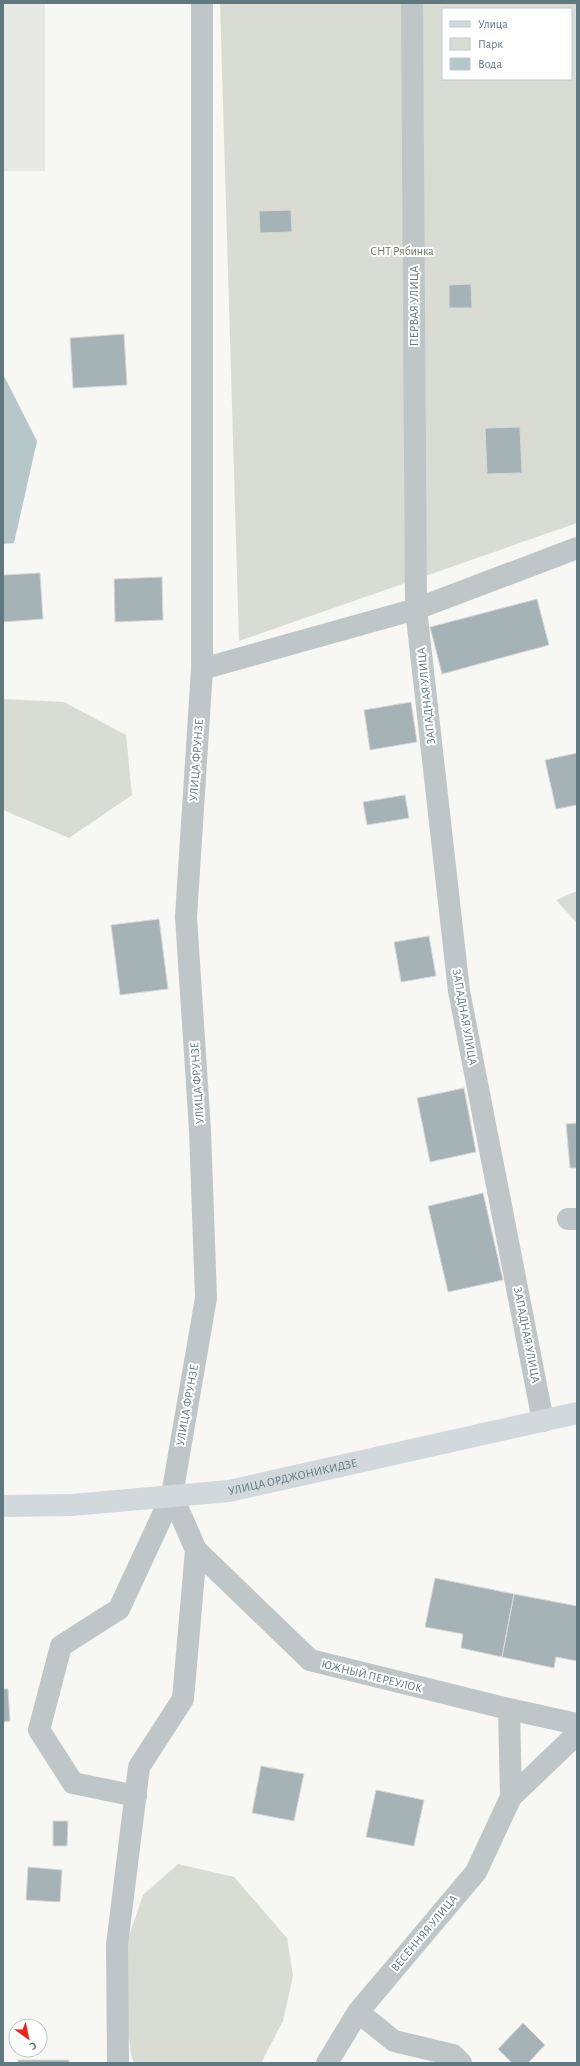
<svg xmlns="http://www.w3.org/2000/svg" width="580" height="2066" viewBox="0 0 580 2066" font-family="'Alegreya Sans',sans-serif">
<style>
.built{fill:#e8e8e7}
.green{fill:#d8dcd2;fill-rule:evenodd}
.water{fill:#b5c7c8}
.building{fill:#a6b3b6;stroke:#d9d8d6}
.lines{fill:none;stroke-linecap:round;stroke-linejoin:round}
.minor{stroke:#bfc6c8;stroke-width:22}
.major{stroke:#d2d9dc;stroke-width:22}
.labels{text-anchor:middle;stroke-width:4;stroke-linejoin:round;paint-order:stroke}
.park-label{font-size:12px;fill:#697860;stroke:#fff}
.street-label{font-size:12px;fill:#607981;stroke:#fff}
</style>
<rect width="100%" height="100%" fill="#f7f7f4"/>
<path class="built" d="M3,3h42v168h-42z"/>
<path class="green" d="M220,3h357v520l-338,118zM443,9h128v70h-128z
M3,699l61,3 62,33 6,60 -63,43 -66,-28z
M577,891v32l-21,-23z
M178,1864l56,13 53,61 6,38 -10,45 -22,42h-127l-3,-8 -6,-54 1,-56 17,-50z"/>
<path class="water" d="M3,374l34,67 -23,102 -11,1z"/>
<path class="building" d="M291,210l1,22 -32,1 -1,-22z
M471,284l1,24h-23v-23z
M124,334l3,51 -54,3 -3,-50z
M520,427l2,46 -35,1 -2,-46z
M40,573l3,46 -40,3v-47z
M162,577l1,43 -48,2 -1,-43z
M537,599l12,46 -107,29 -12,-47z
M411,702l6,40 -47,8 -6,-40z
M577,753v52l-21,4 -11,-49z
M405,795l4,23 -42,7 -4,-23z
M159,919l9,70 -48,6 -9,-70z
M429,936l7,40 -35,6 -7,-40z
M464,1088l12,64 -46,10 -13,-64z
M577,1123v45h-7l-4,-44z
M483,1193l20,87 -55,12 -20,-86z
M435,1578l79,16 -12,63 -41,-9 2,-14 -38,-7z
M514,1594l63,12v55l-21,-4 -2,11 -52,-11z
M3,1689h5l2,32 -7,1z
M261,1766l43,8 -10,47 -42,-8z
M376,1790l48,10 -10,46 -48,-9z
M53,1821h15l-1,25h-14z
M28,1867l34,3 -2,32 -34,-2z
M523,2023l22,22 -17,18h-16l-14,-14z
M18,2060h51v3h-51z"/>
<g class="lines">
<path class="minor" d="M412,3l4,606 43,382 84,430
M202,669l214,-60 161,-61
M568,1219h9
M172,1495l24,55 114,110 199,49 68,15
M509,1709l2,88 66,-63
M136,1796l-63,-13 -34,-53 22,-84 58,-37 53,-114 34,-197 -6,-168 -14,-213 16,-248v-666
M358,2012l36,29 59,14 8,8
M118,2063l-1,-118 22,-178 44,-68 13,-149
M327,2063l31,-51 118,-140 35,-75"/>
<path class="major" id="s1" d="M3,1506l69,-1 157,-14 348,-78"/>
</g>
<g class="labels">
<g class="park-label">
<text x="402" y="255">СНТ Рябинка</text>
</g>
<g class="street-label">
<text transform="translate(414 306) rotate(-90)" y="4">ПЕРВАЯ УЛИЦА</text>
<text transform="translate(426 696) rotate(-96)" y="4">ЗАПАДНАЯ УЛИЦА</text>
<text transform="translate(196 760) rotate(-86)" y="4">УЛИЦА ФРУНЗЕ</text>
<text transform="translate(465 1017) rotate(80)" y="4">ЗАПАДНАЯ УЛИЦА</text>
<text transform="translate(197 1083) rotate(-94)" y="4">УЛИЦА ФРУНЗЕ</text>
<text transform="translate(527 1335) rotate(79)" y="4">ЗАПАДНАЯ УЛИЦА</text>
<text transform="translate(187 1405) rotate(-80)" y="4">УЛИЦА ФРУНЗЕ</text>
<text dy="4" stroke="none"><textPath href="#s1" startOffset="292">УЛИЦА ОРДЖОНИКИДЗЕ</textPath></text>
<text transform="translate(372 1676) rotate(14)" y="4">ЮЖНЫЙ ПЕРЕУЛОК</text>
<text transform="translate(424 1933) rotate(-50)" y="4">ВЕСЕННЯЯ УЛИЦА</text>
</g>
</g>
<rect width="580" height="2066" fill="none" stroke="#607981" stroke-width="8"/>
<rect x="442" y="8" width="130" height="72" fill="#ffffff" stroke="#bfc9cd"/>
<rect x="450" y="21" width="20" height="6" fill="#d2d9dc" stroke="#bfc9cd"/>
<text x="478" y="28" font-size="12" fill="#607981">Улица</text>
<rect x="450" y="38" width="20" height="12" fill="#d8dcd2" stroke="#bfc9cd"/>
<text x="478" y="48" font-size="12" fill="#607981">Парк</text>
<rect x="450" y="58" width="20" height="12" fill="#b5c7c8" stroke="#bfc9cd"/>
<text x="478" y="68" font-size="12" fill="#607981">Вода</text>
<g transform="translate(28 2038) rotate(147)"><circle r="19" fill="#ffffff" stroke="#bfc9cd"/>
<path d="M0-3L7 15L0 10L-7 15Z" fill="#ee231d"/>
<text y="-6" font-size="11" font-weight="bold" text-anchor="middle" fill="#607981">С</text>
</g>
</svg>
